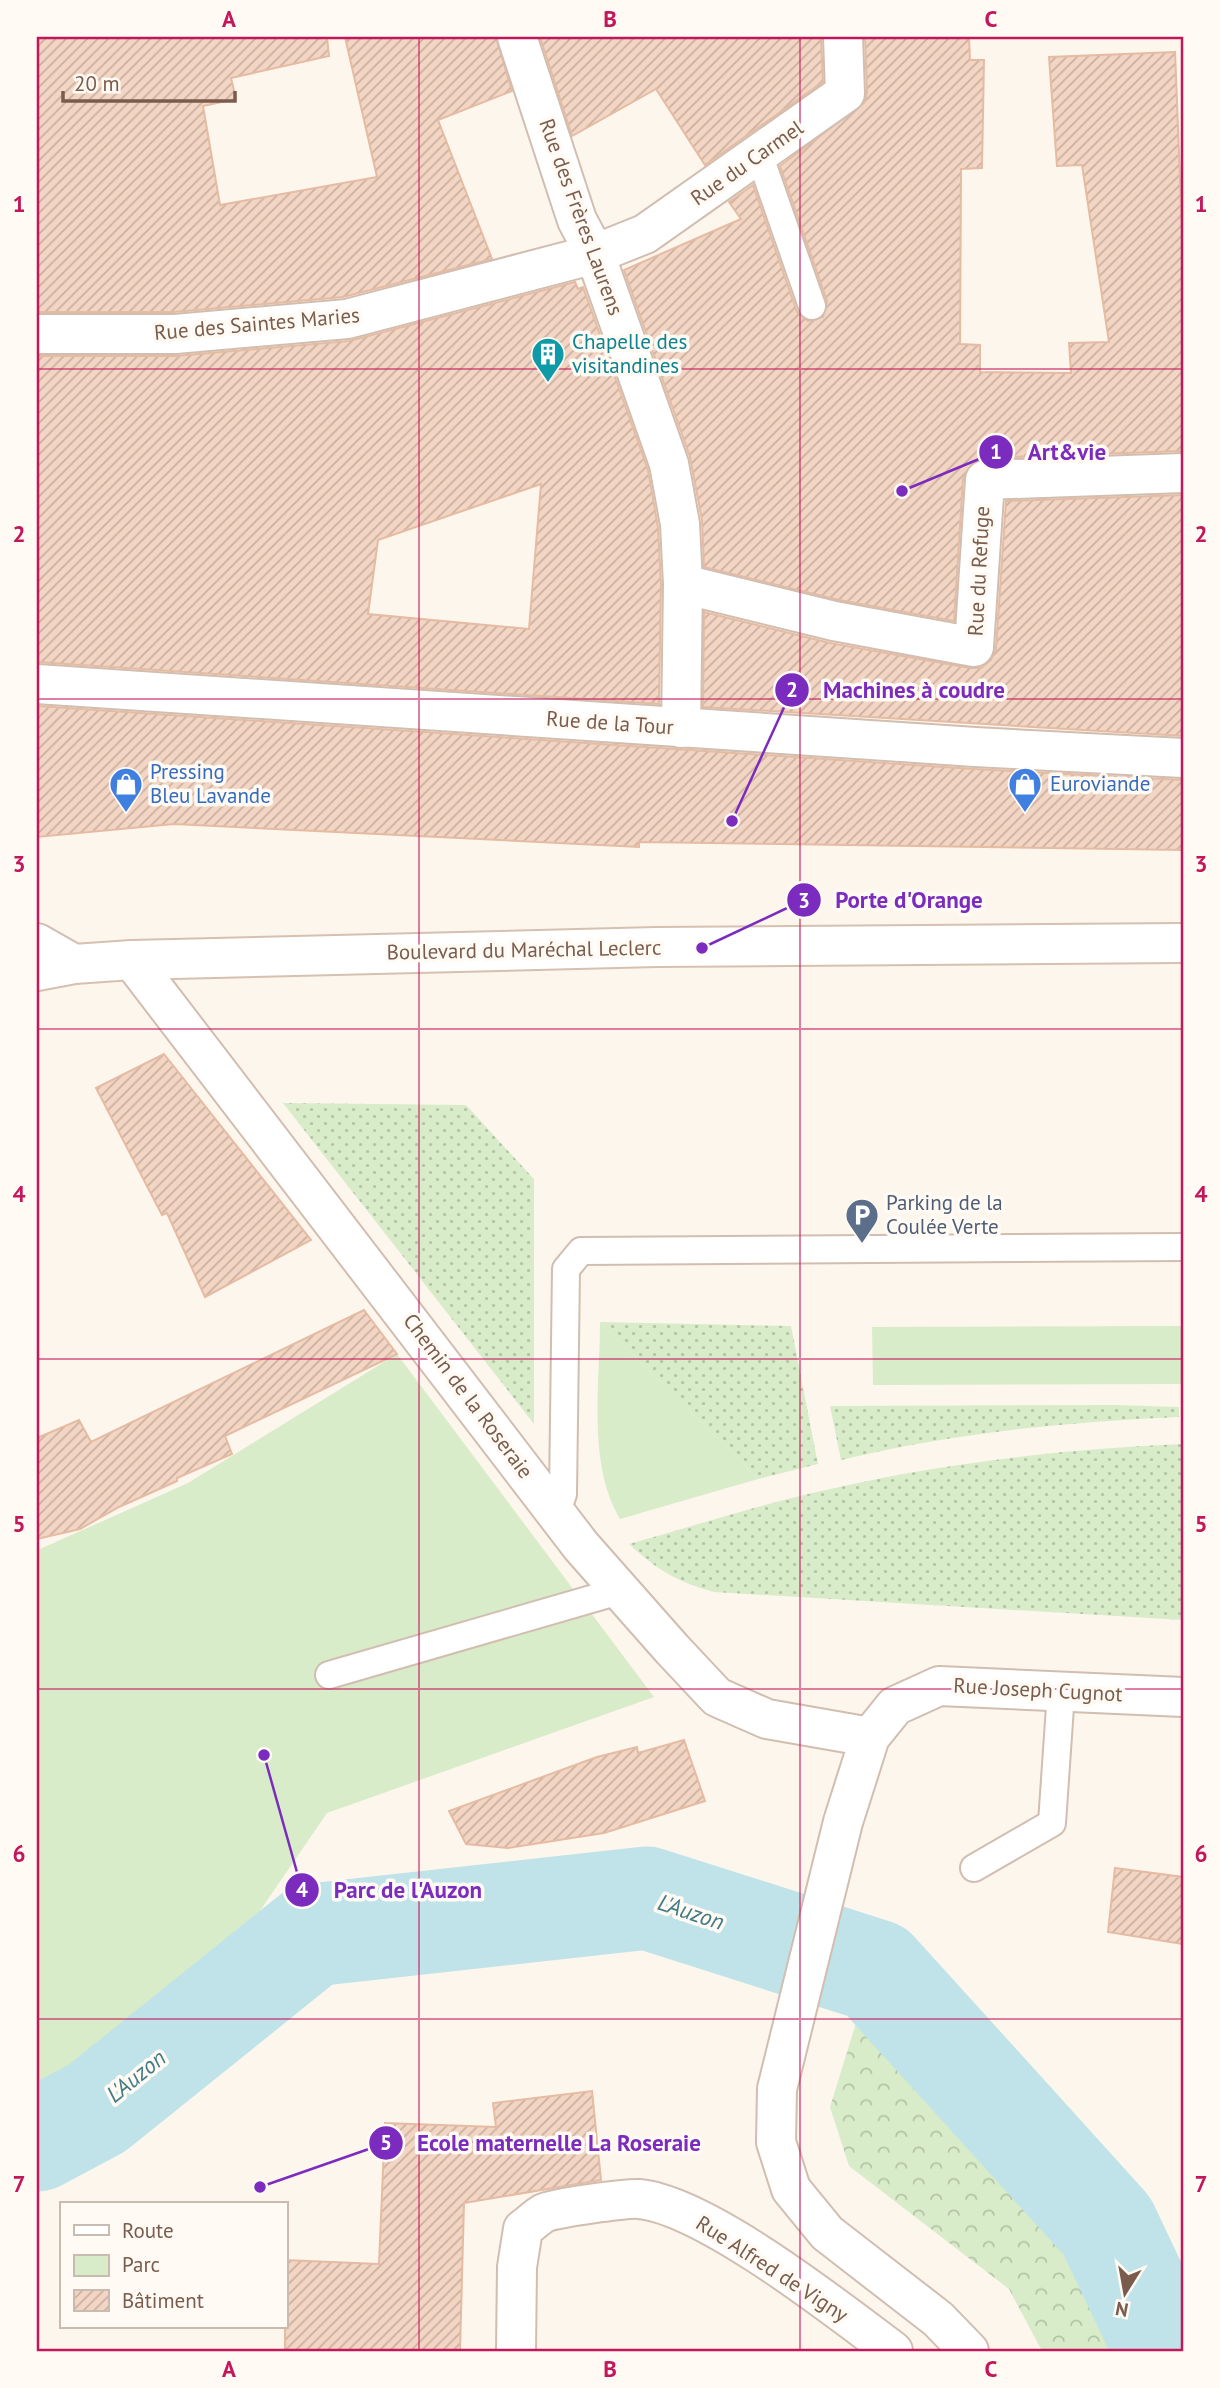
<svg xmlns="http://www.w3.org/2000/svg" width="1220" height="2388" viewBox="0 0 1220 2388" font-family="'PT Sans',sans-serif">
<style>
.green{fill:#d8ecc9}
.forest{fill:url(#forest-crowns)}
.garden{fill:url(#garden-dots)}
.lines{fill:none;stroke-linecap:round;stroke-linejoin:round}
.river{stroke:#bfe3e8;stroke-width:103}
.building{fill:url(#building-hatch);stroke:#e6bba3;stroke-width:2;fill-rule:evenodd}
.lane-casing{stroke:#d1beb0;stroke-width:30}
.street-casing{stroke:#d1beb0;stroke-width:42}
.secondary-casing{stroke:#d6c0b0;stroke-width:42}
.lane{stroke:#fff;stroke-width:26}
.street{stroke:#fff;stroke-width:38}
.secondary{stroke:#fff;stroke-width:38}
.grid{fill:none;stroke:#c2185b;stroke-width:2;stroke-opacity:0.55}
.labels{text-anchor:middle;stroke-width:7;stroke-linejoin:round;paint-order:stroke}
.street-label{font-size:21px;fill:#7a5c4d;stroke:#fffaf3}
.culture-label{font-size:21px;fill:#0d838f;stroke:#fffaf3;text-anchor:start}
.shop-label{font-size:21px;fill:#366cbe;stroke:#fffaf3;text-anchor:start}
.service-label{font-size:21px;fill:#4e5e75;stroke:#fffaf3;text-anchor:start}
.water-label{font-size:23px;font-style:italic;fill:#437c86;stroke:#fffaf3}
.leader{fill:none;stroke:#7b2cbf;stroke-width:2.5}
.callout-dot{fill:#7b2cbf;stroke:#fffaf3;stroke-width:2.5}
.mark-label{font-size:21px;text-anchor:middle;font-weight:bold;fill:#fff}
.callout-label{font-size:23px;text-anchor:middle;font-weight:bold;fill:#7b2cbf;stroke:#fffaf3;stroke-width:7;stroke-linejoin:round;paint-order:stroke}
.neatline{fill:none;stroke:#c2185b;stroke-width:2.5}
.grid-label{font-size:23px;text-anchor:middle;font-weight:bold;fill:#c2185b}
</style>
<defs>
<pattern id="forest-crowns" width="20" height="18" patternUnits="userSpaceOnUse" patternTransform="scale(1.75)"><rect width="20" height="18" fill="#d8ecc9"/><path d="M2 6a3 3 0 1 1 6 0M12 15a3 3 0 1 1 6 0" fill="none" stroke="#b4c2a5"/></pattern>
<pattern id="garden-dots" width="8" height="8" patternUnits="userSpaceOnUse" patternTransform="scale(1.75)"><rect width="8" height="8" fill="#d8ecc9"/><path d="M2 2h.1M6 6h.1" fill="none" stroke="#b4c2a5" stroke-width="1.8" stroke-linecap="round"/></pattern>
<pattern id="building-hatch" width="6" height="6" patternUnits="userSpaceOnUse" patternTransform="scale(1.75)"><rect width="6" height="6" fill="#f3d5c3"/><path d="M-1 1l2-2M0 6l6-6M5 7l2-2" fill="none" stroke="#cab0a1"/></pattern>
</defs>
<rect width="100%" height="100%" fill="#fdf6ec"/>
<path class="green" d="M600,1322l158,157 -138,40c-33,-55 -20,-135 -20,-197z
M1183,1326v58l-310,1 -1,-58z
M397,1354l257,343 -327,116 -87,127 -203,173v-576l3,12 148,-66z"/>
<path class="forest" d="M866,1991l219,241 59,119h-102l-33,-62 -160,-123 -19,-59z"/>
<path class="garden" d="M283,1103l183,2 68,74v245z
M600,1322l191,4 27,138 -60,15z
M1116,1405l63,2v10c-114,5 -228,16 -338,43l-11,-54z
M1183,1444v176l-469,-28c-36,-10 -57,-22 -85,-48 58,-16 116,-35 175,-49 124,-30 252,-46 379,-51z"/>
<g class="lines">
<path class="river" d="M37,2140l60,-32 215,-173 335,-37 229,73 231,255 53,112 20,13"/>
</g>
<path class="building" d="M37,37h290l2,19 -98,22 5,21 -33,7 17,99 157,-28 -32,-140h151l16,54 -74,29 54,139 -149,38 -169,15h-137z
M540,37h281l2,45 -118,83 -49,-76 -84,47z
M865,37h104l1,23h14l-2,108 -21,1 -1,175 20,1v27l91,1 -2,-30 40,-1 -27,-177 -25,1 -8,-109 126,-5 8,202v197l-199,7 -10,3 -11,18 -9,142 -115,-21 -135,-33 -2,-47 -12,-63 -66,-187 117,-51 -12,-17 24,-17 44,127 11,9 15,-4 4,-16 -47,-135 84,-63 3,-11z
M575,282l3,7 5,-2 65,183 10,57 3,57 -2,120 -622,-42v-306h138l174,-15zM541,484l-12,145 -161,-15 10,-74z
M1183,495v241l-480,-29 1,-95 126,31 140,25h11l10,-8 5,-12 10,-147z
M37,706l937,63 209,11v70l-544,-8v5l-465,-23 -137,13z
M164,1054l147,186 -106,57 -38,-84 -5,2 -66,-127z
M364,1310l33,44 -172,82 7,18 -55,24v3l-58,26 -39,22 -43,10v-101l42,-18 12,22z
M684,1740l21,61 -101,32 -96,15 -42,-4 -17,-33 148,-54 40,-10 1,6z
M1115,1868l68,9v67l-75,-12z
M592,2091l9,89 -137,23 -4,148h-175v-91l94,4 6,-141 111,4 -3,-24z"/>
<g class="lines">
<defs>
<path id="lane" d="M759,154l53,152
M557,1512l6,-18 3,-225 15,-18 602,-4
M329,1675l290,-84
M974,1868l78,-45 9,-131"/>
<path id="street" d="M517,37l60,183 18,34 74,210 11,60 3,60 -2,144
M37,334h138l172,-15 248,-65 50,-20 200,-141 -2,-56
M683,584l151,37 140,26 11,-167 198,-7
M37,684l938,63 208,11
M37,943l37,21
M132,960l449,586 91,103 45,48 50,22 103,18
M516,2351l1,-84 6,-38c7,-5 14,-12 21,-16 9,-5 84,-15 95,-14 66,6 198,110 254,152
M969,2351l-31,-32 -111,-86 -36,-44 -15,-47 1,-53 66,-267 27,-85 25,-31 44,-20 244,11"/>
<path id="secondary" d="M37,971l37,-7 58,-4 525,-13 526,-4"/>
</defs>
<use href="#lane" class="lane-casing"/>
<use href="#street" class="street-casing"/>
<use href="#secondary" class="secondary-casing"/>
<use href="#lane" class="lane"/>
<use href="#street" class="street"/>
<use href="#secondary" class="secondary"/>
</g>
<path class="grid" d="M419,37v2314M800,37v2314M37,369h1146M37,699h1146M37,1029h1146M37,1359h1146M37,1689h1146M37,2019h1146"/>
<defs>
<symbol id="building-pin" viewBox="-11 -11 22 30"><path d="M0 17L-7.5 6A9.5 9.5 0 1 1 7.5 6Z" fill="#0f9aa8" stroke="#fffaf3"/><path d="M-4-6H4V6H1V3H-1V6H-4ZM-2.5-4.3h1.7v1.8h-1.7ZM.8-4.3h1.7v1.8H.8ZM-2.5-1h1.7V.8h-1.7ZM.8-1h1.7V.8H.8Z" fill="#fff"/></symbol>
<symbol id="shop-pin" viewBox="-11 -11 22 30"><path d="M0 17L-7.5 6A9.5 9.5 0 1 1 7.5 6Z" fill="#3f7fe0" stroke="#fffaf3"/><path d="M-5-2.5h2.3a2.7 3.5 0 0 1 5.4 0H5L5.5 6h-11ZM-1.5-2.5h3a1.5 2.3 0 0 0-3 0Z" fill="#fff"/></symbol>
<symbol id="parking-pin" viewBox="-11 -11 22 30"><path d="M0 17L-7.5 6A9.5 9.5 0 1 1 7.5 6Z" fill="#5c6f8a" stroke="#fffaf3"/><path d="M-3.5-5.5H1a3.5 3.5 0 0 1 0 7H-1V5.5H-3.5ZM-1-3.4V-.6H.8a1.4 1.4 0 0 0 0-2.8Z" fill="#fff"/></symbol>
</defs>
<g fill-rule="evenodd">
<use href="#building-pin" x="529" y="335" width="38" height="52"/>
<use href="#shop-pin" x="107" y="765" width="38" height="52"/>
<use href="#shop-pin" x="1006" y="765" width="38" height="52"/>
<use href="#parking-pin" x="843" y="1196" width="38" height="52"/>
</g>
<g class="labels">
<g class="street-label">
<text transform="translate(747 163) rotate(-35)" y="7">Rue du Carmel</text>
<text transform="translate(581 217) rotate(70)" y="7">Rue des Frères Laurens</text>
<text transform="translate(257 324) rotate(-5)" y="7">Rue des Saintes Maries</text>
<text transform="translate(979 571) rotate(-87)" y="7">Rue du Refuge</text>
<text transform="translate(610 723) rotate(4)" y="7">Rue de la Tour</text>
<text transform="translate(524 950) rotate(-1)" y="7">Boulevard du Maréchal Leclerc</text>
<text transform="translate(468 1396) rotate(53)" y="7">Chemin de la Roseraie</text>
<text transform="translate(1038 1690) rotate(3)" y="7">Rue Joseph Cugnot</text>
<text transform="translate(772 2269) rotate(33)" y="7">Rue Alfred de Vigny</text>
</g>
<g class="culture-label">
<text x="572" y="349">Chapelle des<tspan x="572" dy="24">visitandines</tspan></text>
</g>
<g class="shop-label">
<text x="150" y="779">Pressing<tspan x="150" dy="24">Bleu Lavande</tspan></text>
<text x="1050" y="791">Euroviande</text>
</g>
<g class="service-label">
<text x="886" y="1210">Parking de la<tspan x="886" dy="24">Coulée Verte</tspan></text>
</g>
<g class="water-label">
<text transform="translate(691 1912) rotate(18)" y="8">L'Auzon</text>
<text transform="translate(136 2076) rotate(-39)" y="8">L'Auzon</text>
</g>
</g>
<path class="leader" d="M902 491L996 452M732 821L792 690M702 948L804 900M264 1755L302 1890M260 2187L386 2143"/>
<g class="callout-dot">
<circle cx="902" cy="491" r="7"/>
<circle cx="732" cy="821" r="7"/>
<circle cx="702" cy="948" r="7"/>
<circle cx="264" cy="1755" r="7"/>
<circle cx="260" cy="2187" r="7"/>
<circle cx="996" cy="452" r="18"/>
<circle cx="792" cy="690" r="18"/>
<circle cx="804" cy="900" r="18"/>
<circle cx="302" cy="1890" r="18"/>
<circle cx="386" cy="2143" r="18"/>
</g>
<g class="mark-label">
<text x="996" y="459">1</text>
<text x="792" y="697">2</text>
<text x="804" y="908">3</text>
<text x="302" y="1897">4</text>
<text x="386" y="2150">5</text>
</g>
<g class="callout-label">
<text x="1067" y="460">Art&amp;vie</text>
<text x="914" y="698">Machines à coudre</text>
<text x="909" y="908">Porte d'Orange</text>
<text x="408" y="1898">Parc de l'Auzon</text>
<text x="559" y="2151">Ecole maternelle La Roseraie</text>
</g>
<rect width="1220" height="2388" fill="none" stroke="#fffaf3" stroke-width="77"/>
<rect x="60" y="2202" width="228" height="126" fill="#fffaf3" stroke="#cabbb1" stroke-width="2"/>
<rect x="74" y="2225" width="35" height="10" fill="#ffffff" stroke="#cabbb1" stroke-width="2"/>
<text x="122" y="2238" font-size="21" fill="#7a5c4d">Route</text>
<rect x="74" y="2255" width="35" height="21" fill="#d8ecc9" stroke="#cabbb1" stroke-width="2"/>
<text x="122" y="2272" font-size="21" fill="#7a5c4d">Parc</text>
<rect x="74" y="2290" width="35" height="21" fill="url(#building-hatch)" stroke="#cabbb1" stroke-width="2"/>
<text x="122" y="2308" font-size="21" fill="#7a5c4d">Bâtiment</text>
<g transform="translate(1125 2293) rotate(191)" stroke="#fffaf3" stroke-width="5" paint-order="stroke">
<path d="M0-5L12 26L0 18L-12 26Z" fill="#7a5c4d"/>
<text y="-10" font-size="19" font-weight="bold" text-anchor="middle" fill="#7a5c4d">N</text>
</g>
<path d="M63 91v10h172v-10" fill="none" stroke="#7a5c4d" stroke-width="3.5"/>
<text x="74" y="91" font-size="21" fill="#7a5c4d" stroke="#fffaf3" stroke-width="5" paint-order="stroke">20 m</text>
<rect x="38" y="38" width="1144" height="2312" class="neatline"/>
<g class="grid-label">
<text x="229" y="27">A</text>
<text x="610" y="27">B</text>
<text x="991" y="27">C</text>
<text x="19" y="212">1</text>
<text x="1201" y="212">1</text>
<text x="19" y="542">2</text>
<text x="1201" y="542">2</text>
<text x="19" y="872">3</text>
<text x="1201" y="872">3</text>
<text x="19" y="1202">4</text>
<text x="1201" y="1202">4</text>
<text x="19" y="1532">5</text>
<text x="1201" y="1532">5</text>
<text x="19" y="1862">6</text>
<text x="1201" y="1862">6</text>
<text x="19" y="2192">7</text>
<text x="1201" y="2192">7</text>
<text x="229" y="2377">A</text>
<text x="610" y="2377">B</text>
<text x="991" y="2377">C</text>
</g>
</svg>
